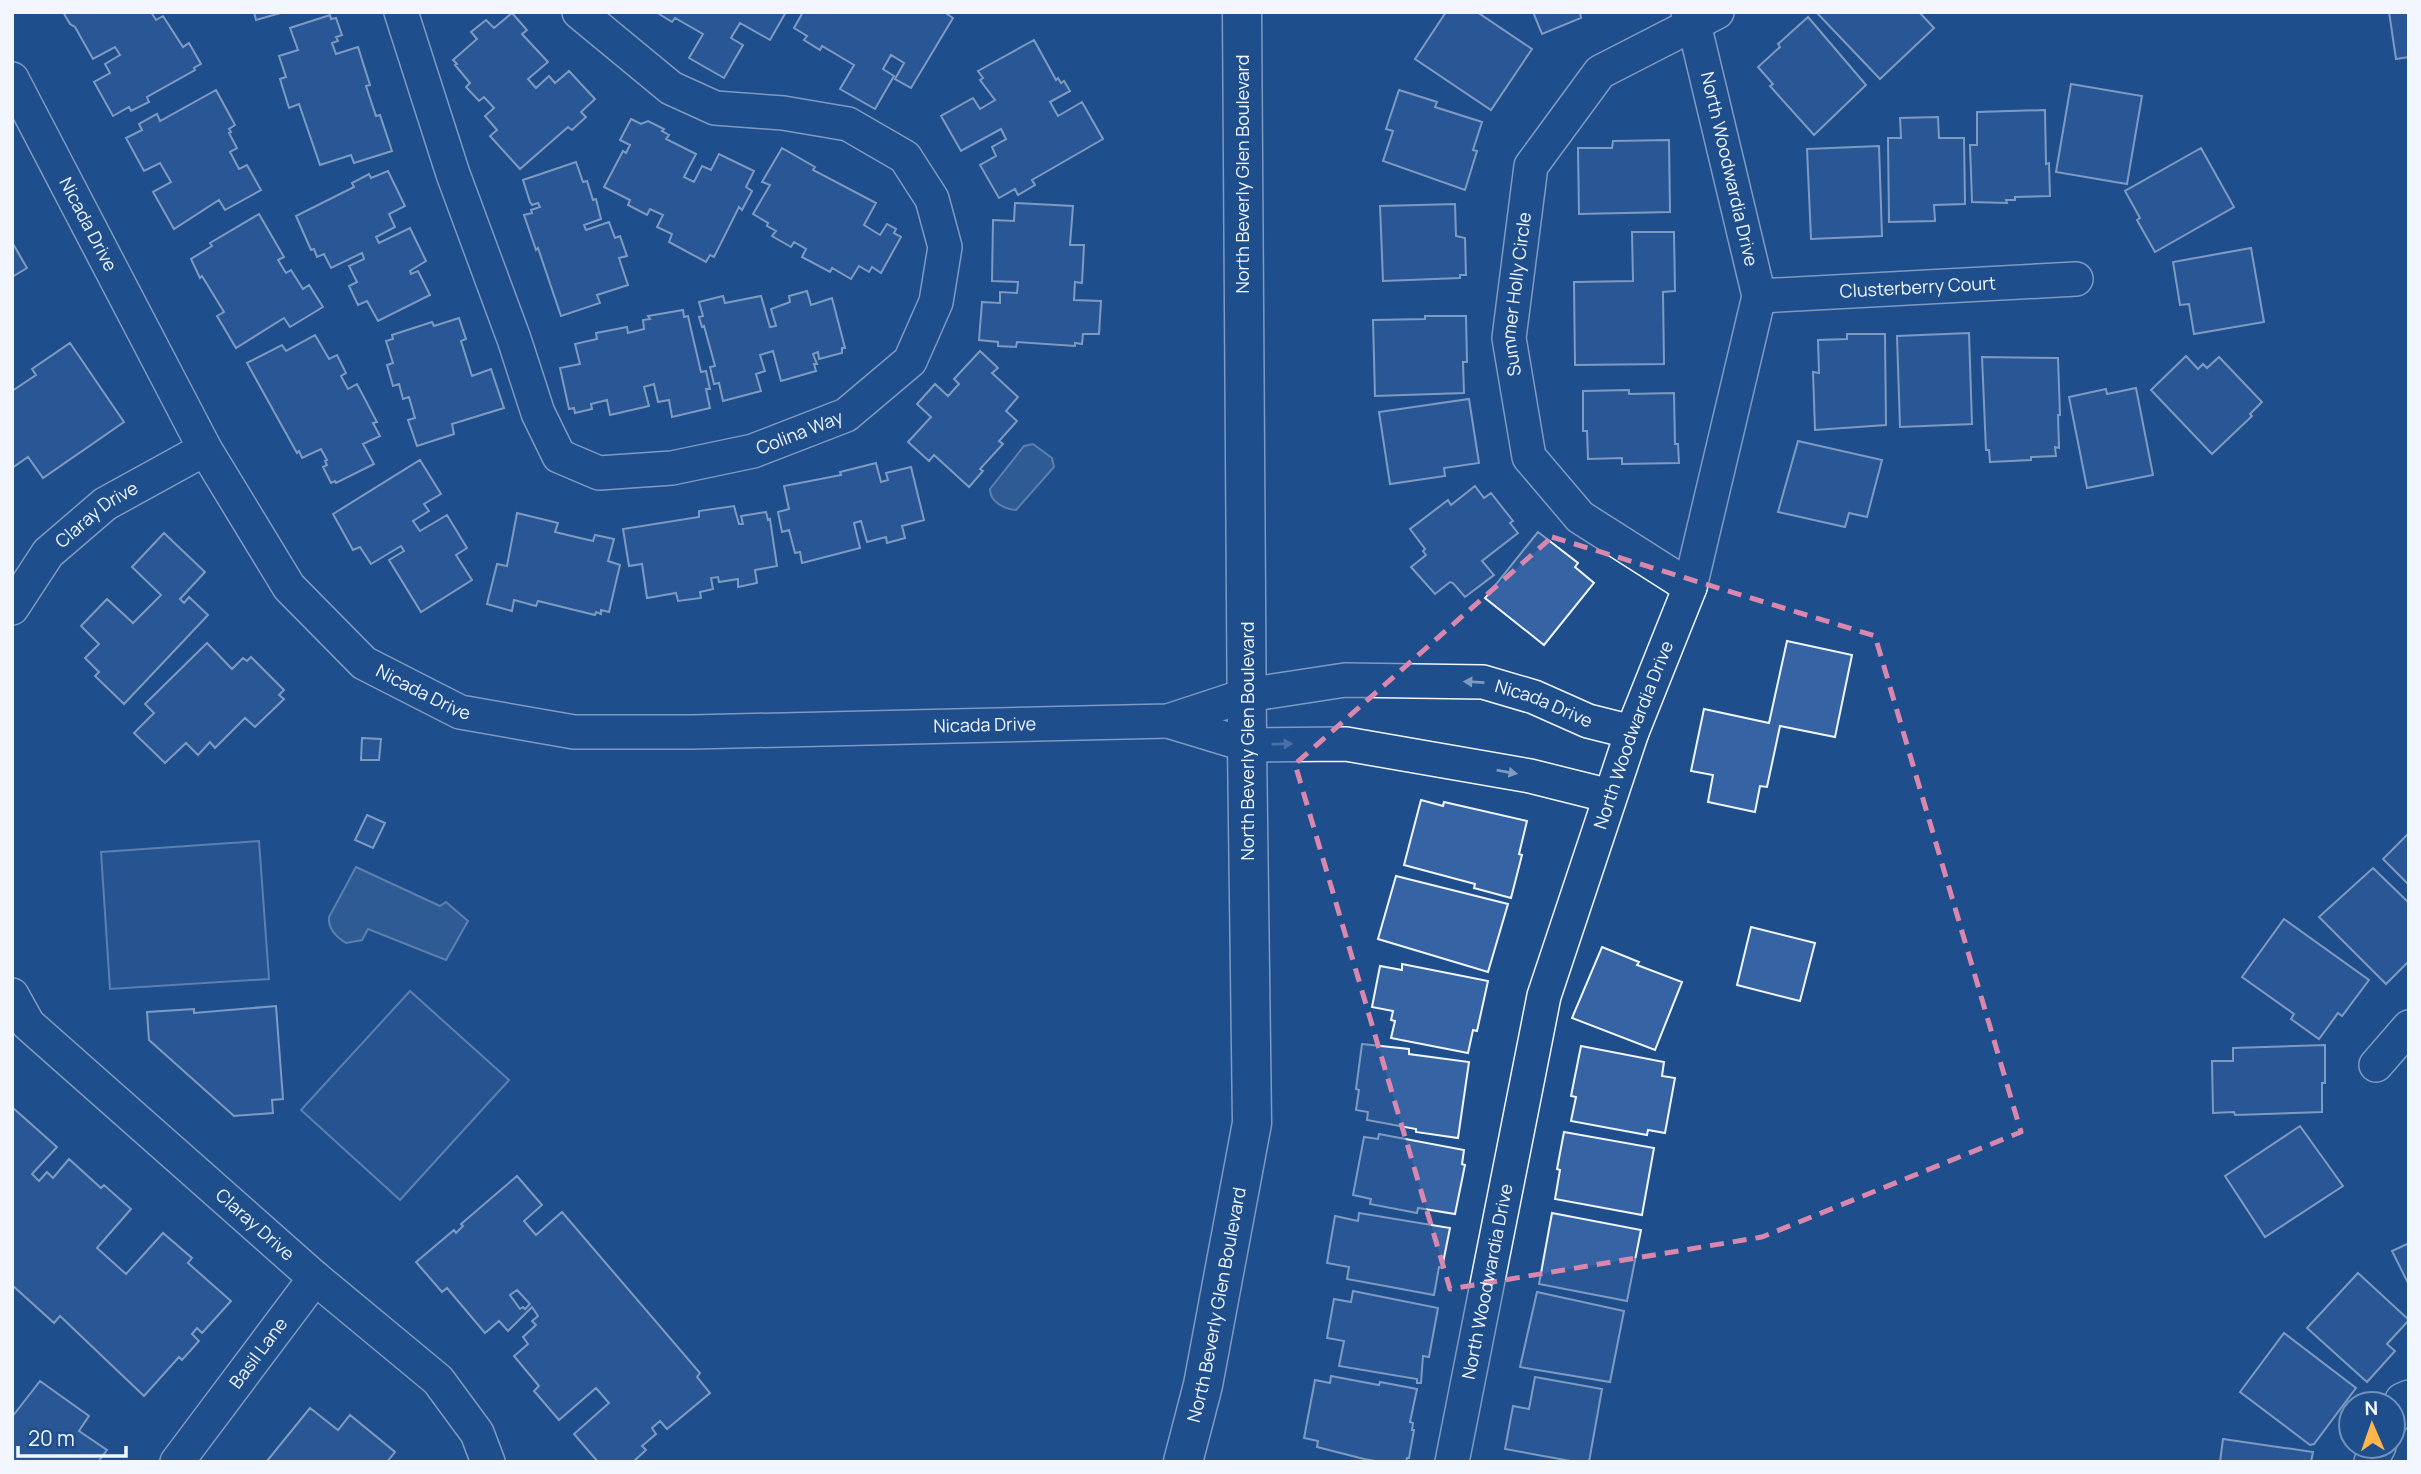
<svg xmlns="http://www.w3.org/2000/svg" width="2421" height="1474" viewBox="0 0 2421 1474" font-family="Manrope,sans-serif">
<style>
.green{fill:#305b95;stroke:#a8bbd7;stroke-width:2}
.water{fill:#446ba0;stroke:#a8bbd7;stroke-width:2}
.building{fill:#3563a3;stroke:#f2f6ff;stroke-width:2;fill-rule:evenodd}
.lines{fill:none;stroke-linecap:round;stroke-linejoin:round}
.minor-casing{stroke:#f2f6ff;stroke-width:36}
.secondary-casing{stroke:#f2f6ff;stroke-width:41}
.minor{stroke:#1f4e8c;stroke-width:33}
.secondary{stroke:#1f4e8c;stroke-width:38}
.oneway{fill:#7e9ac0}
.marked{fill:none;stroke:#da87ad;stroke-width:5;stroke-dasharray:14 9;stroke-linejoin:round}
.labels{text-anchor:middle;stroke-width:5;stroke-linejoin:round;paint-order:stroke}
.street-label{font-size:18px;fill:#f2f6ff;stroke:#1f4e8c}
</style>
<rect width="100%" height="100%" fill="#1f4e8c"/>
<path class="green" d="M259,841l10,138 -159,10 -9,-137z
M410,991l99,89 -109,120 -99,-90z"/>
<path class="water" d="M1033,444l19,14 2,9 -38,43c-12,-1 -26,-8 -26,-21l34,-43z
M356,867l84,39 6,-4 22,19 -22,39 -78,-31 -6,11 -16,3c-10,-6 -18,-15 -17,-26z"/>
<path class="building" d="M63,12h88l5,8 7,-4 20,31 6,-4 12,21 -7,4 1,2 -48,27 2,5 -18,9 -2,-4 -16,9 -19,-34 16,-9 -5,-9 15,-9 -5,-8 -22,12 -18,-32 -5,-3z
M254,12h30l-28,8z
M656,12h130l-16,28 -30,-17 -9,15 12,7 -19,33 -35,-20 14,-24 -28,-16 -3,4z
M803,12h141l9,6 -42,70 -16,-9 9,-16 -13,-8 -8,14 11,7 -19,33 -35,-20 14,-24 -32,-19 -2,4 -16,-10 3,-4 -13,-8z
M1446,12h31l55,37 -41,61 -76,-51z
M1533,12h47l1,6 -39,16z
M1919,12l15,16 -54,51 -63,-66z
M2389,12h20v45l-13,2z
M512,13l15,17 -5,4 26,28 -20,17 8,9 13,-12 6,7 14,-12 26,28 -14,13 5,5 -14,13 -4,-3 -48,42 -30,-33 7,-6 -12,-14 9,-8 -10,-11 -5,4 -13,-14 4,-4 -15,-18 2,-1 -4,-4 24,-21 -6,-7 15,-12 8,8z
M330,15l1,4 5,-1 6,17 -6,2 2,4 -6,2 4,11 22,-7 12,38 -4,1 10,30 4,-1 12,36 -38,12 -3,-8 -31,10 -21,-61 -10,4 -9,-29 6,-2 -7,-21 19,-6 -8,-22z
M1808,17l58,68 -52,50 -44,-49 3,-2 -15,-17 22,-20 -2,-3z
M1034,40l22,40 2,-2 3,5 3,-2 6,10 -20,11 8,14 24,-14 21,37 -71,41 3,5 -17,10 -3,-6 -16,9 -19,-33 16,-9 -4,-9 14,-8 -5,-10 -40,22 -20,-35 32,-18 7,11 15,-9 -15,-20 3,-2 -5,-7z
M2071,84l71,12 -15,88 -71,-12z
M216,90l19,35 -6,4 2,3 -2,1 8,15 -7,4 9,17 8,-4 14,25 -36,20 -6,-10 -45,29 -21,-37 18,-10 -11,-19 -16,8 -18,-33 16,-8 -3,-6 18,-10 3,7z
M1399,90l38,12 -2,5 47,15 -9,28 4,1 -12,39 -82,-29 10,-30 -7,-2z
M2045,110l1,54 3,-1 1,33 -35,1v3h-9l1,3 -35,-1 -2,-57h7v-33z
M1938,117l1,21h25l1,66 -31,1 1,16 -46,1 -1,-84h13l-1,-20z
M631,119l10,5 7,-3 16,8 -2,2 7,4 -3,4 30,15 -12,23 10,5 8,-16 9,4 8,-16 35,17 -8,16 6,4 -10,19 -3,-3 -25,50 -4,-2 -4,7 -37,-20 3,-8 -15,-7 6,-12 -13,-6 -3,6 -19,-10 2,-5 -26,-13 19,-36 3,2 4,-8 -10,-5z
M1669,140l1,72 -91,2 -1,-66h34l1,-7z
M1879,146l3,90 -71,3 -4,-90z
M782,148l33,19 -2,3 63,33 -12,22 16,10 7,-11 9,5 -2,4 7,4 -20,36 -9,-6 -3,5 -10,-6 -8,13 -19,-11 -2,4 -28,-15 4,-8 -12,-7 -3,5 -19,-11 4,-5 -9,-5 1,-3 -15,-9 17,-29 -8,-3z
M2201,148l33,59 -79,45 -18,-32 3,-2 -15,-27z
M576,162l7,20 4,-1 6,19 3,-1 5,20 -17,6 2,5 23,-8 6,16 5,-2 7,20 -8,2 9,27 -31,10 3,8 -39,13 -23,-68 -2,2 -12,-35 8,-2 -1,-3 9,-3 -2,-4 -6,2 -2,-3 -7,-22z
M388,171l17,35 -16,8 6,13 -19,10 3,6 31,-15 16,33 -16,10 1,3 7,-3 12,24 -52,26 -11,-20 -9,4 -9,-19 8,-4 -8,-16 15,-7 -2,-6 -31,15 -7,-14 -7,3 -3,-8 -3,1 -15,-34 58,-29 -2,-4 17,-9 2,4z
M1015,203l58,3 -3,39h14l-2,38 -7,-1 -1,18 27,1 -2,33h-16l-1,10 -7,-1v3l-58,-4 -1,5 -18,-1v-4l-19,-2 3,-38 18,1v-11l17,1 1,-11 -26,-1 1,-61 21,1z
M1455,204l1,32 9,2 1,37h-6v3l-77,3 -3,-75z
M259,214l25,43 -6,3 8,13 5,-3 12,19 6,-4 14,22 -33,20 -6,-9 -48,30 -19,-32 7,-4 -22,-36 -2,2 -9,-19 21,-13 -2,-3z
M1632,232h42l1,59 -12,1 1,72 -89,1 -1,-83 59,-1z
M12,242l15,26 -15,9z
M2251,248l13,74 -70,12 -5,-30 -9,1 -7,-43z
M807,291l4,14 21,-7 13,50h-3v5l-23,6 -1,-7 -5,2 4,10h-3l2,7 -35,10 -8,-30 -13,4 5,16 -9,3 5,17 -38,10 -4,-18 -5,1 -4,-17 5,-1 -11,-40 -2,1 -3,-10 4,-1 -4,-14 24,-6 2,7 36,-7 9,31 6,-1 -5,-17 19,-7 -1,-6z
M683,310l1,7 4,-1 13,56 5,-1 4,18h-4l4,19 -38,9 -3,-17 -11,2 -4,-18 -10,3 5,19 -39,9 -3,-15 -16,4 1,5 -17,4 -1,-5 -5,1 -9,-41 20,-4 -5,-20 22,-5 -1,-6 31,-6 1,6 16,-4 -1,-9 7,-1 -2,-3z
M1425,316h41l1,46h-4l1,31 -89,3 -2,-76 52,-1z
M459,318l7,21 -5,2 11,35 19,-7 13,39 -52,16 2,10 -37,12 -9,-26 7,-2 -6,-21 -6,2 -4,-15 -6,2 -6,-21 6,-2 -7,-22 7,-2 -1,-4 40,-13 2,4z
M1969,333l3,91 -72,3 -3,-91z
M1847,334h38l1,91 -71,5 -2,-58 6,1 -1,-33 29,-1z
M315,335l14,24 8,-4 9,18 -5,3 7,13 9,-5 20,38 -4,1 7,13 -17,8 11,20 -38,19 -1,-2 -4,2 -8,-16 4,-2 -2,-4 2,-1 -6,-11 -19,9 -3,-7 -2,2 -50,-90 35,-18 4,6z
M70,343l54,79 -81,56 -15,-21 -16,11v-77l24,-16 -4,-6z
M980,351l18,17 -6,5 26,24 -12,14 11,10 -18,20 4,3 -23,25 3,2 -14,16 -35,-32 -5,6 -21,-19 23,-25 -14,-13 18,-20 13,12 11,-12 -5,-5z
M2186,356l12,13 5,-5 4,4 12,-11 43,45 -12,12 2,2 -40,38 -61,-64z
M1982,357l76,1 2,57h-2l1,33 -4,-1 1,9 -25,1v3l-41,2 -1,-12h-3z
M2136,388l17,87 -66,13 -18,-91 37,-8 1,5z
M1629,390v4l45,-1 1,51h3l1,19 -57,1v-6l-34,1 -1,-28h-4v-40z
M1469,399l10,64 -35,5 1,8 -55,8 -11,-72z
M1798,441l84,19 -15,57 -18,-4 -4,14 -67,-15z
M420,460l21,34 -17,10 5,7 -16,10 7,10 27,-16 20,33 -11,7 16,25 -51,32 -32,-52 15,-9 -3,-5 -30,18 -11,-17 -7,3 -20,-36z
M876,463l5,19 7,-2 -2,-7 25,-6 13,53 -22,6 3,12 -18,5 -1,-6 -19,5 -6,-21 -7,2 6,25 -58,15 -2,-11 -5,1 -6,-23 -7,2 -4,-20 11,-3 -5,-23 57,-11 -1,-3z
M1475,486l9,12 7,-5 22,28 -3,2 8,10 -36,28 12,14 -29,22 -12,-14 -3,-1 -15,12 -24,-27 15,-12 -3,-4 2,-2 -15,-20 38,-29 3,5z
M734,506l5,18h4l-2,-8 25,-4 2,8 2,-1 7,47 -22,4 2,13 -19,4v-8l-19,3 -1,-5 -7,1 2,11 -13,3 1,6 -23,3 -2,-8 -29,5 -5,-34 -13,2 -6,-37 76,-12v-6z
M517,513l41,10 -3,9 38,9 2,-6 19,4 -6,22 12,4 -11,47 -8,-2v4l-5,-2 -1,3 -57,-14 -2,5 -22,-6 -2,11 -25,-7 10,-40 10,2z
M1538,532l40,31 -3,4 19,16 -50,62 -59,-47z
M164,533l41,39 -25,27 4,4 5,-6 19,18 -84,89 -29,-28 4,-4 -14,-14 14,-14 -18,-18 26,-27 26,24 28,-28 -29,-28z
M1787,641l65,14 -17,82 -55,-11 -13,61 -7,-1 -5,26 -47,-10 5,-27 -22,-4 13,-62 65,14z
M207,643l25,26 11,-11 4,3 4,-4 33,33 -5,5 5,4 -29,28 -10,-9 -30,30 -5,-6 -12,13 -12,-12 -21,20 -31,-30 20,-20 -9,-9z
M362,738l19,1 -2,21h-18z
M1421,800l22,6 1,-4 83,19 -8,33 3,1 -11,43 -37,-10 1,-4 -71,-19z
M367,815l18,8 -12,25 -18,-8z
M2409,833v52l-26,-26z
M2373,868l36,35v58l-23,23 -67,-67z
M1396,876l112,28 -20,68 -110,-33z
M2284,919l85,61 -27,36 -4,-3 -19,26 -28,-20 3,-5 -52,-37z
M1751,927l64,16 -15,58 -63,-16z
M1602,947l37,15 -2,3 45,17 -27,68 -83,-32z
M1402,964l86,17 -11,50 -4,-1 -5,23 -77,-15 4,-17 -4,-1 2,-9 -21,-4 8,-41 22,4z
M276,1006l7,93 -11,1 1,13 -39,3 -85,-76 -2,-28 47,-3v4z
M1362,1044l47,5v5l60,8 -11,76 -42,-6v-3l-49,-9 1,-8 -12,-2 3,-20 -3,-1z
M2325,1045v38h-3v29l-87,3 -1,-3 -21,1 -1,-52h21v-13z
M1581,1046l83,16 -2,14 13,2 -10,55 -17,-3 -1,5 -76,-14 5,-24 -5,-1z
M12,1107l45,40 -25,27 7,7 8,-9 6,6 16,-19 32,29 3,-3 27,24 -34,39 29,26 37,-41 29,25 -4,5 43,38 -29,32 -5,-5 -5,6 7,7 -17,19 -3,-3 -35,39 -84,-80 -6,7 -42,-38z
M2300,1126l43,60 -78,51 -40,-61z
M1564,1132l90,16 -12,67 -87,-16 5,-29 -3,-1z
M1379,1134l85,16 -2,14 3,1 -10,49 -37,-6 -1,5 -47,-9 1,-5 -18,-4 11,-58 14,2z
M517,1176l25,29 -18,16 12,14 26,-23 138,161 -3,4 13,16 -43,36 -7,-8 -8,7 4,6 -14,12 4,4 -13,12h-35l-24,-28 35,-31 -13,-15 -37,32 -25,-29 5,-5 -25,-30 14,-12 -5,-7 13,-12 -4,-4 6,-5 -6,-9 -24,24 -9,-10 -14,12 -38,-45 -5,4 -26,-30 38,-32 2,3 7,-7 -2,-2zM517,1290l13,14 -5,5 -2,-2 -3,2 -10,-14z
M1359,1213l91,15 -8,40 -3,-1 -5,28 -87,-16 2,-12 -22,-4 8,-47 23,5z
M1552,1213l89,17 -14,71 -88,-17z
M2409,1243v42l-17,-34z
M2358,1273l51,47 -22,24 8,7 -28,31 -60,-54z
M1353,1291l85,17 -9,49 -6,-1 -2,27h-4v-4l-78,-13 5,-25 -17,-3 7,-39 17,3z
M1537,1292l87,19 -14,71 -90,-15z
M2284,1333l72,55 -42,56 -4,1 -70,-53z
M1331,1376l48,9 1,-3 37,7 -7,33 3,1 -1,7h2l-5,28h-2l-1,4h-25l-17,-3 -47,-12 1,-6 -14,-3 11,-58 15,3z
M1535,1377l67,12 -13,73h-13l-71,-13 8,-43 16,3z
M40,1381l49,35 -10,15 28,19 -9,12h-86v-45z
M310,1408l28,22 12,-15 45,37 -8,10h-119l-1,-1z
M2223,1439l90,13 -2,10h-91z"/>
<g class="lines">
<defs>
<g id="minor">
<path id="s1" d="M401,12l52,162 61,165 24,74 21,43 40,17 73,-5 81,-17 93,-36 64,-54 26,-59 9,-55 -13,-48 -27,-42 -57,-33 -65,-11 -68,-5 -44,-20 -92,-76"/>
<path id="s2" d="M12,79l193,370 84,138 75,76 96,49 114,20h118l476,-11 79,-26 98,-15 138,2 51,15 54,24 44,11"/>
<path id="s3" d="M1759,296l317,-17"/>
<path id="s4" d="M1690,587l-110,-70 -51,-60 -20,-119 22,-172 69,-94 117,-60"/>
<path id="s5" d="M12,608l36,-55 57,-49 100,-55"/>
<path d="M1168,721l79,24 99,-1 184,32 80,20"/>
<path id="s6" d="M12,995l16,29 287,254 123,102 39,53 11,29"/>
<path d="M2376,1065l33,-38"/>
<path d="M2393,1418l9,-18 7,-3"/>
<path id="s7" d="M177,1462l138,-184"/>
<path id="s8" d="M1452,1462l92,-466 88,-264 58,-145 69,-291 -65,-272 -6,-12"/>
<path d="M2371,1462l8,-16"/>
</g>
<g id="secondary">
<path id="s9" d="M1183,1462l20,-77 49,-262 -5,-378 -5,-733"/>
</g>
</defs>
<use href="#minor" class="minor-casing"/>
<use href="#secondary" class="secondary-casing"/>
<use href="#minor" class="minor"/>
<use href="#secondary" class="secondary"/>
</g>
<defs><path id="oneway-solid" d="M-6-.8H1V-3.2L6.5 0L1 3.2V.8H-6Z" transform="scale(1.75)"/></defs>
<g class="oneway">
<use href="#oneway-solid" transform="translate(1474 682) rotate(-177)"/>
<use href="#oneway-solid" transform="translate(1282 744) rotate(-1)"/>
<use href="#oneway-solid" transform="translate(1507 772) rotate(10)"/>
</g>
<path d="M0 0H2421V1474H0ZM1552,537l323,99 146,496 -259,105 -312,52 -155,-525z" fill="#1f4e8c" fill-opacity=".55" fill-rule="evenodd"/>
<path class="marked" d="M1552,537l323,99 146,496 -259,105 -312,52 -155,-525z"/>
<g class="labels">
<g class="street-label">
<text transform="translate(1729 169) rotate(77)" y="6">North Woodwardia Drive</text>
<text transform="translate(1243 174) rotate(-90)" y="6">North Beverly Glen Boulevard</text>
<text dy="6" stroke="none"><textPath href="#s2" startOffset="164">Nicada Drive</textPath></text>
<text dy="6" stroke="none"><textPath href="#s3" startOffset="159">Clusterberry Court</textPath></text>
<text dy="6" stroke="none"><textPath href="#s4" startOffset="374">Summer Holly Circle</textPath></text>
<text dy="6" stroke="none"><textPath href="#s1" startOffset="721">Colina Way</textPath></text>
<text dy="6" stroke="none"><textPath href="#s5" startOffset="128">Claray Drive</textPath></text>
<text dy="6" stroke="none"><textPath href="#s2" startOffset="752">Nicada Drive</textPath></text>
<text dy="6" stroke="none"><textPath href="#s2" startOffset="1888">Nicada Drive</textPath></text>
<text dy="6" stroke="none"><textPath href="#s2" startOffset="1320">Nicada Drive</textPath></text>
<text dy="6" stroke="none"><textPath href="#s8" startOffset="751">North Woodwardia Drive</textPath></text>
<text transform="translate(1248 741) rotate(-90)" y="6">North Beverly Glen Boulevard</text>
<text dy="6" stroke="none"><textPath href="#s6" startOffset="336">Claray Drive</textPath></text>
<text dy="6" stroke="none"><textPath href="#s8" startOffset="184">North Woodwardia Drive</textPath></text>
<text dy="6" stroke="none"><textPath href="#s9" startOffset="161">North Beverly Glen Boulevard</textPath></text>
<text dy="6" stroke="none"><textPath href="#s7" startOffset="136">Basil Lane</textPath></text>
</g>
</g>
<rect width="2421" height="1474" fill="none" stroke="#f2f6ff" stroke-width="28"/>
<g transform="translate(2372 1425) rotate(358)"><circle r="33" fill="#1f4e8c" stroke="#7391ba" stroke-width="2"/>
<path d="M0-5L12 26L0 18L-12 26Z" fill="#ffb74d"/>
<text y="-10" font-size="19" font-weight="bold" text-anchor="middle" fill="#f2f6ff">N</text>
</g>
<path d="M18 1446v10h108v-10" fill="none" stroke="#f2f6ff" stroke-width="3.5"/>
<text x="28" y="1446" font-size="21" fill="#f2f6ff" stroke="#1f4e8c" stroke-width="5" paint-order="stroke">20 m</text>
</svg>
